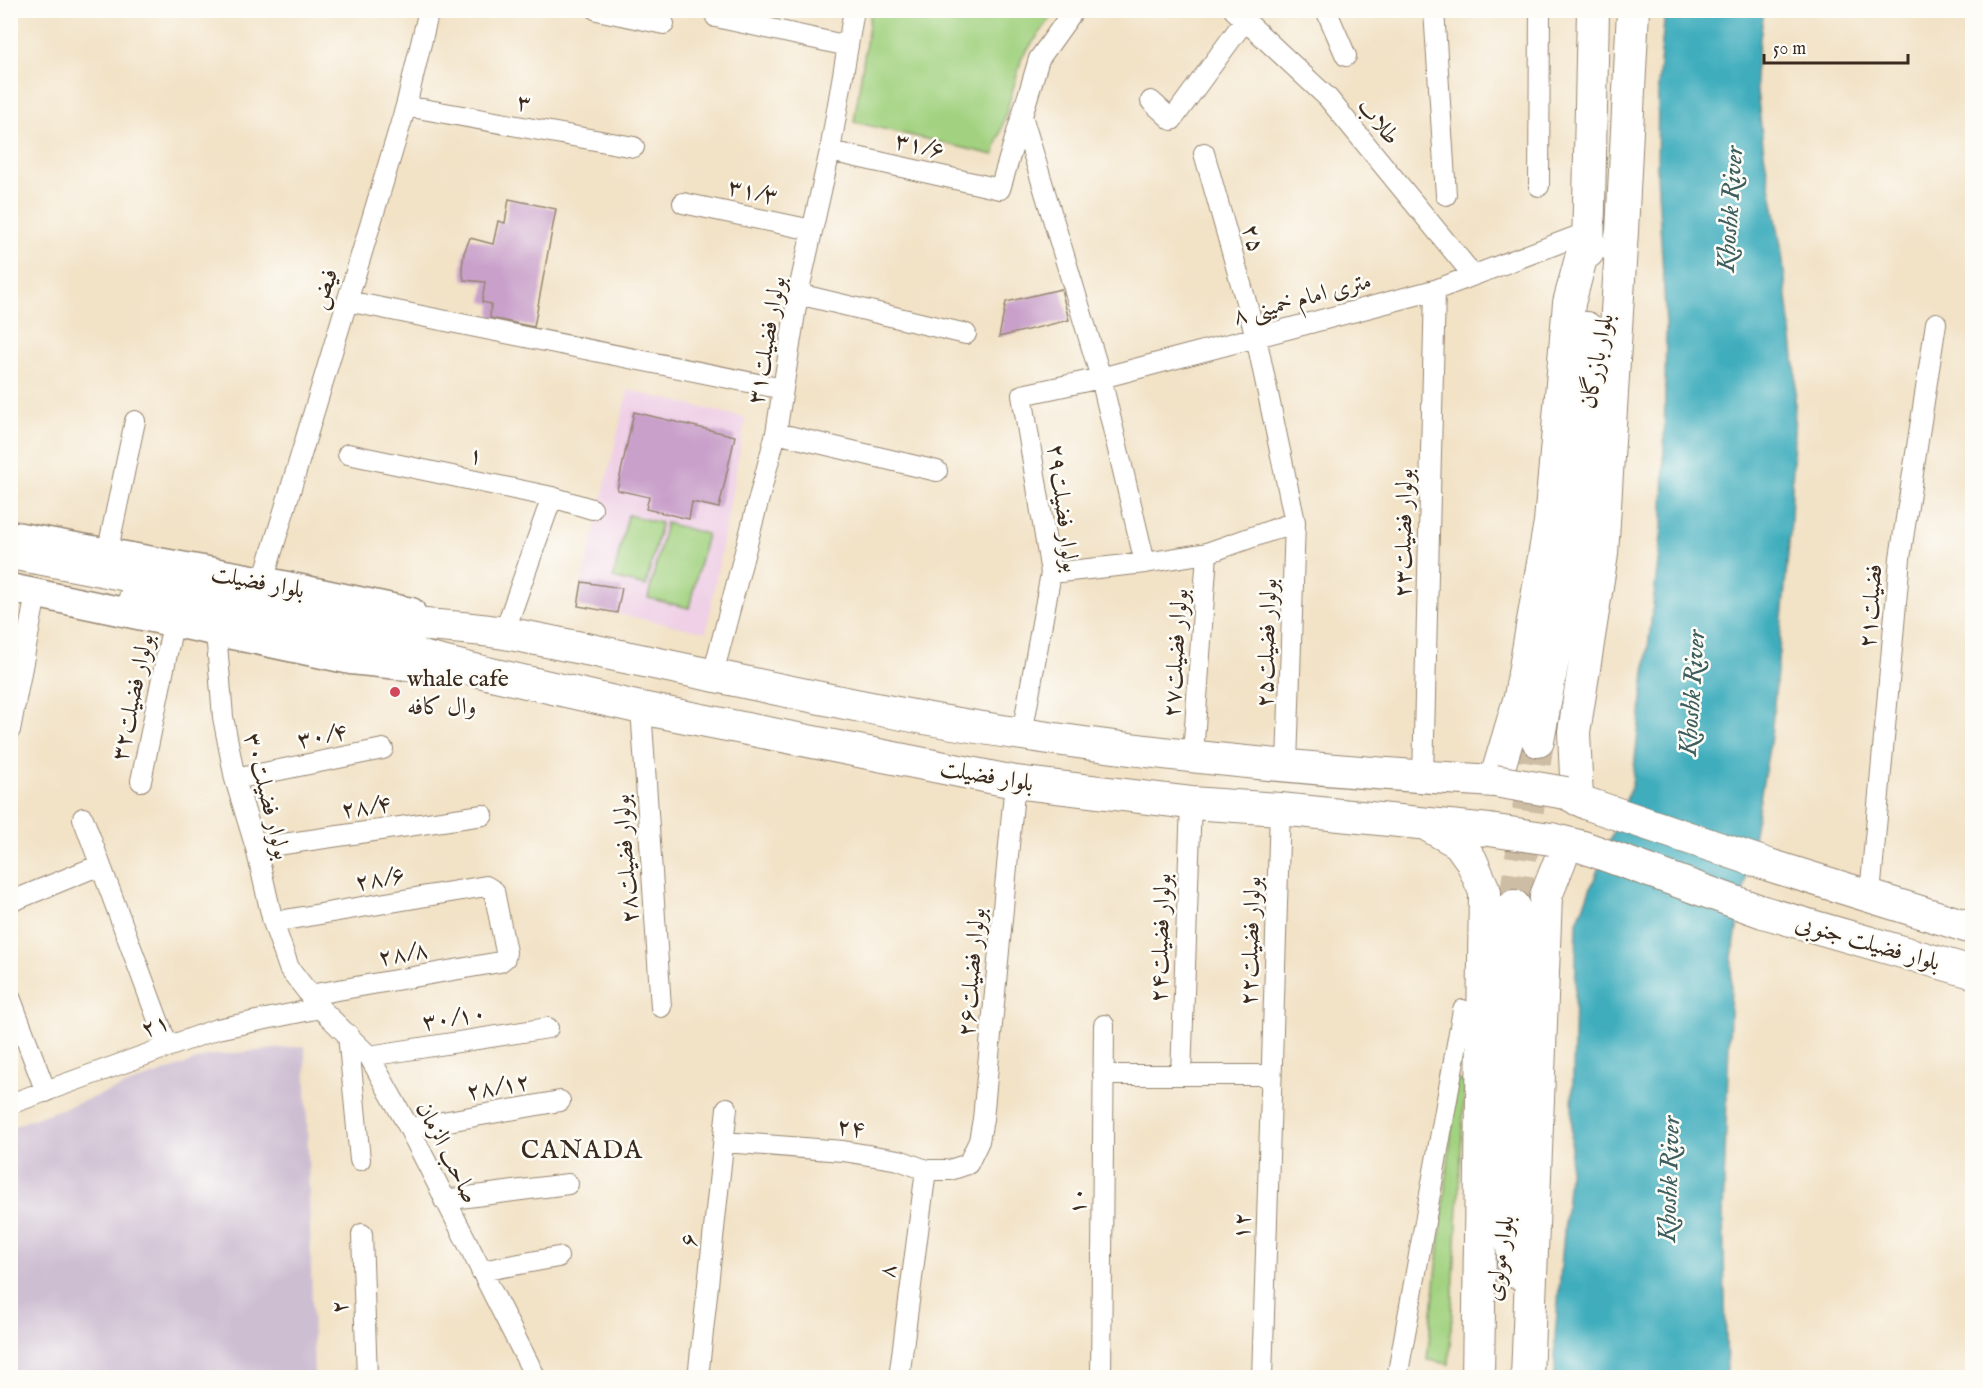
<svg xmlns="http://www.w3.org/2000/svg" width="1983" height="1388" viewBox="0 0 1983 1388" font-family="'IM FELL English',Amiri,serif">
<style>
.built{fill:#efd0e6}
.industrial{fill:#cdbed2}
.green{fill:#a2d280;stroke:#6e7e4f;stroke-width:1.5}
.water{fill:#3fadbd;stroke:#3d6c6e;stroke-width:1.5}
.building{fill:#c9a0ca}
.lines{fill:none;stroke-linecap:round;stroke-linejoin:round}
.primary-tunnel{stroke:#cdbda4;stroke-width:32;stroke-dasharray:32 16;stroke-linecap:butt}
.street-casing{stroke:#968672;stroke-width:22}
.secondary-casing{stroke:#968672;stroke-width:31}
.primary-casing{stroke:#968672;stroke-width:34}
.street{stroke:#fff;stroke-width:20}
.secondary{stroke:#fff;stroke-width:28}
.primary{stroke:#fff;stroke-width:32}
.primary-bridge-casing{stroke:#968672;stroke-width:34;stroke-linecap:butt}
.primary-bridge{stroke:#fff;stroke-width:32}
.poi-dot{fill:#d1495b;stroke:#fdfcf7;stroke-width:2}
.labels{text-anchor:middle;stroke-width:5;stroke-linejoin:round;paint-order:stroke}
.street-label{font-size:24px;fill:#3b2a1e;stroke:#fdfcf7}
.poi-label{font-size:24px;fill:#3b2a1e;stroke:#fdfcf7;text-anchor:start}
.water-label{font-size:26px;font-style:italic;fill:#3d5e5e;stroke:#fdfcf7}
.neighbourhood-label{font-size:26px;letter-spacing:1.5px;fill:#3b2a1e;stroke:#fdfcf7}
</style>
<rect width="100%" height="100%" fill="#fdfcf7"/>
<filter id="ink" filterUnits="userSpaceOnUse"><feTurbulence type="fractalNoise" baseFrequency=".0167" numOctaves="2"/><feDisplacementMap in="SourceGraphic" scale="12" xChannelSelector="R" yChannelSelector="G"/><feConvolveMatrix kernelMatrix="1 2 1 2 8 2 1 2 1" color-interpolation-filters="sRGB"/></filter>
<filter id="wash" filterUnits="userSpaceOnUse"><feTurbulence type="fractalNoise" baseFrequency=".008" numOctaves="4" result="noise"/><feDisplacementMap in="SourceGraphic" scale="24" xChannelSelector="R" yChannelSelector="G"/><feGaussianBlur stdDeviation="1.35" result="paint"/><feColorMatrix in="noise" values="0 0 0 0 0 0 0 0 0 0 0 0 0 0 0 0 0 1.4 0 .05"/><feComposite in="paint" operator="in"/></filter>
<g filter="url(#wash)">
<rect width="100%" height="100%" fill="#f2e2c6"/>
<path class="built" d="M628,390l118,28 -40,214 -128,-26 4,-24z"/>
<path class="industrial" d="M305,1046l9,331h-303v-250l197,-71z"/>
<path class="green" d="M871,11h185l-34,46 -28,98 -140,-33z
M628,515l33,8 -15,63 -33,-8z
M666,523l41,11 -18,74 -41,-10z
M1457,1079l8,4 -16,281 -22,-4z"/>
<path class="water" d="M1665,11h99l-9,63 9,79 17,92 15,129 -5,148 -20,215 -39,220 -9,257 4,163 -172,1v-42l16,-185 6,-229 55,-137 31,-266 3,-194 -9,-151 1,-89z"/>
<g id="blocks">
<path class="building" d="M509,199l47,10 -22,118 -44,-9 1,-14 -9,-2 3,-20 -21,-2 -2,-12 2,-15 6,-15 23,6 5,-23 7,2z
M1061,289l8,31 -70,17 7,-35z
M634,412l101,24 -16,72 -27,-6 -3,17 -43,-10 3,-12 -32,-7z
M582,582l40,6 -5,25 -39,-7z"/>
</g>
</g>
<g filter="url(#ink)">
<use href="#blocks" fill-opacity="0" stroke="#968672" stroke-width="1.5"/>
<g class="lines">
<path class="primary-tunnel" d="M1514,906l24,-165"/>
<defs>
<path id="street" d="M597,10l67,14
M1234,10l94,88 145,177
M1326,10l20,46
M1434,10l12,185
M716,17l132,29
M1151,101l21,19 73,-100
M406,106l228,41
M1022,116l79,262 44,185
M830,151l170,38 39,-130 35,-49
M1204,153l52,184 39,185 -8,242
M1539,186l1,-176
M683,203l129,27
M798,294l168,40
M347,301l436,88
M776,433l161,38
M348,454l204,43 40,12
M107,554l28,-133
M1051,573l94,-10 62,-10 88,-31
M263,581l143,-475 23,-96
M216,632l7,85 12,62 21,69 17,74 16,46 31,40 49,48 40,72 127,250
M504,633l48,-136
M713,674l63,-241 22,-139 32,-143 24,-141
M641,708l20,299
M10,730l26,-136
M1022,734l29,-161 -29,-178 79,-17 334,-88 153,-58
M1193,756l14,-203
M1423,777l12,-487
M235,779l148,-30
M141,781l32,-157
M83,818l85,229
M256,848l227,-33
M1870,895l30,-337 36,-235
M10,902l90,-37
M273,922l213,-36 8,5 12,61 -1,6 -5,4 -191,33
M10,997l36,95
M348,1034l12,126
M369,1056l179,-28
M1103,1075h168
M1181,1075l10,-272
M10,1104l207,-75 103,-21
M409,1128l151,-27
M724,1142l119,9 56,9 27,10h24l18,-6 11,-23 4,-22 32,-337
M444,1200l124,-16
M362,1234l5,144
M481,1271l77,-14
M698,1378l29,-270
M899,1378l27,-208
M1101,1378l3,-353
M1262,1378l18,-569
M1397,1378l66,-368"/>
<path id="secondary" d="M10,535l253,46 148,31
M10,588l341,72 67,7"/>
<path id="primary" d="M1588,252l5,-242
M1618,252l4,-21 11,-221
M10,553c117,21 233,46 350,65 49,8 100,7 150,16 171,32 340,75 512,100 156,24 315,38 473,47l25,-84 30,-175 19,-219 19,-71
M135,598l221,43 135,33 150,34 374,74 176,21 89,6 209,21
M1538,741l39,-213 8,-108 1,-92
M1566,793l22,11 181,61 203,63
M1577,799l-3,-67 28,-178 20,-323
M1429,826l30,17 12,17 14,32 -7,486
M1551,839l32,8 180,65 209,60
M1514,906l-7,297 8,69
M1527,1378l19,-482 21,-53"/>
</defs>
<use href="#street" class="street-casing"/>
<use href="#secondary" class="secondary-casing"/>
<use href="#primary" class="primary-casing"/>
<use href="#street" class="street"/>
<use href="#secondary" class="secondary"/>
<use href="#primary" class="primary"/>
<defs>
<path id="primary-bridge" d="M1495,781l71,12
M1489,830l62,9"/>
</defs>
<use href="#primary-bridge" class="primary-bridge-casing"/>
<use href="#primary-bridge" class="primary-bridge"/>
</g>
</g>
<circle class="poi-dot" cx="395" cy="692" r="6"/>
<g class="labels">
<g class="street-label">
<text transform="translate(524 102) rotate(10)" y="8">۳</text>
<text transform="translate(1379 121) rotate(51)" y="8">طلاب</text>
<text transform="translate(920 145) rotate(13)" y="8">۳۱/۶</text>
<text transform="translate(753 191) rotate(12)" y="8">۳۱/۳</text>
<text transform="translate(1254 238) rotate(74)" y="8">۲۵</text>
<text transform="translate(324 289) rotate(-73)" y="8">فیض</text>
<text transform="translate(1302 298) rotate(-15)" y="8">۸ متری امام خمینی</text>
<text transform="translate(766 340) rotate(-80)" y="8">بولوار فضیلت۳۱</text>
<text transform="translate(1596 361) rotate(-79)" y="8">بلوار بازرگان</text>
<text transform="translate(476 455) rotate(12)" y="8">۱</text>
<text transform="translate(1064 508) rotate(83)" y="8">بولوار فضیلت۲۹</text>
<text transform="translate(1403 533) rotate(-89)" y="8">بولوار فضیلت۲۳</text>
<text transform="translate(258 581) rotate(11)" y="8">بلوار فضیلت</text>
<text transform="translate(1870 606) rotate(-85)" y="8">فضیلت۲۱</text>
<text transform="translate(1266 643) rotate(-88)" y="8">بولوار فضیلت۲۵</text>
<text transform="translate(1175 653) rotate(-86)" y="8">بولوار فضیلت۲۷</text>
<text transform="translate(132 697) rotate(-78)" y="8">بولوار فضیلت۳۲</text>
<text transform="translate(322 735) rotate(-11)" y="8">۳۰/۴</text>
<text transform="translate(987 775) rotate(10)" y="8">بلوار فضیلت</text>
<text transform="translate(268 796) rotate(76)" y="8">بولوار فضیلت۳۰</text>
<text transform="translate(366 806) rotate(-8)" y="8">۲۸/۴</text>
<text transform="translate(625 859) rotate(-94)" y="8">بولوار فضیلت۲۸</text>
<text transform="translate(380 878) rotate(-10)" y="8">۲۸/۶</text>
<text transform="translate(1160 938) rotate(-88)" y="8">بولوار فضیلت۲۴</text>
<text transform="translate(1250 941) rotate(-88)" y="8">بولوار فضیلت۲۲</text>
<text transform="translate(1868 942) rotate(16)" y="8">بلوار فضیلت جنوبی</text>
<text transform="translate(403 953) rotate(-10)" y="8">۲۸/۸</text>
<text transform="translate(971 972) rotate(-85)" y="8">بولوار فضیلت۲۶</text>
<text transform="translate(454 1017) rotate(-9)" y="8">۳۰/۱۰</text>
<text transform="translate(155 1025) rotate(-20)" y="8">۲۱</text>
<text transform="translate(498 1086) rotate(-10)" y="8">۲۸/۱۲</text>
<text transform="translate(851 1127) rotate(7)" y="8">۲۴</text>
<text transform="translate(448 1152) rotate(63)" y="8">صاحب الزمان</text>
<text transform="translate(1077 1201) rotate(-90)" y="8">۱۰</text>
<text transform="translate(1241 1226) rotate(-88)" y="8">۱۲</text>
<text transform="translate(688 1240) rotate(-84)" y="8">۶</text>
<text transform="translate(1499 1258) rotate(-81)" y="8">بلوار مولوی</text>
<text transform="translate(887 1271) rotate(-83)" y="8">۸</text>
<text transform="translate(339 1307) rotate(-92)" y="8">۲</text>
</g>
<g class="poi-label">
<text x="407" y="686">whale cafe<tspan x="407" dy="28">وال کافه</tspan></text>
</g>
<g class="water-label">
<text transform="translate(1729 209) rotate(-86)" y="9">Khoshk River</text>
<text transform="translate(1691 693) rotate(-86)" y="9">Khoshk River</text>
<text transform="translate(1668 1179) rotate(-88)" y="9">Khoshk River</text>
</g>
<g class="neighbourhood-label">
<text x="582" y="1158">CANADA</text>
</g>
</g>
<rect width="1983" height="1388" fill="none" stroke="#fdfcf7" stroke-width="36"/>
<path d="M1764 54v9h144v-9" fill="none" stroke="#3b2a1e" stroke-width="3"/>
<text x="1773" y="54" font-size="18" fill="#3b2a1e" stroke="#fdfcf7" stroke-width="4.5" paint-order="stroke">50 m</text>
</svg>
